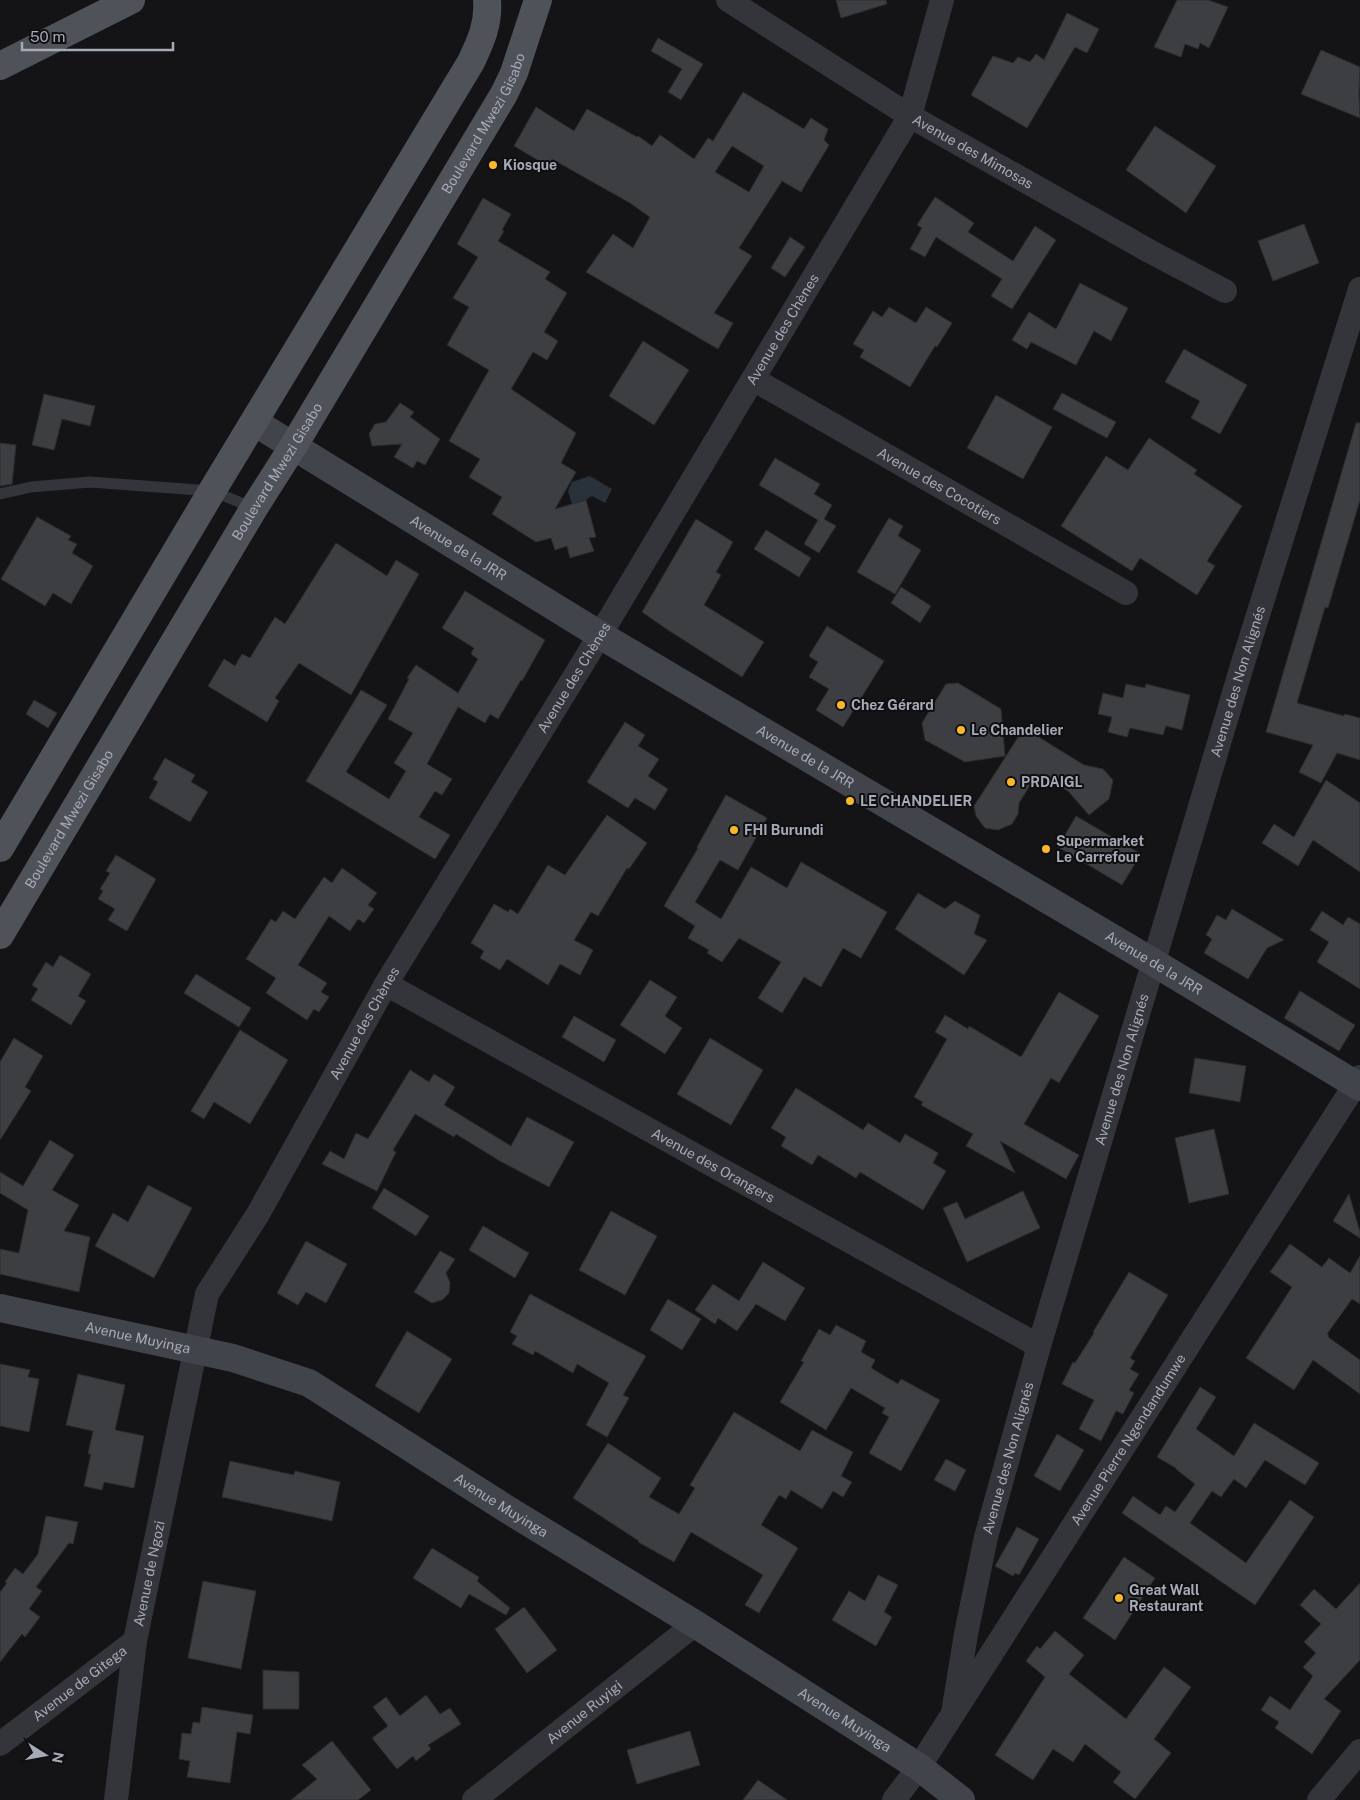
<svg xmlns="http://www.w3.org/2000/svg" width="1360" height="1800" viewBox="0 0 1360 1800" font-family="'Public Sans',sans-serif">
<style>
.water{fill:#29323a}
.building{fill:#3d3e42;stroke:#2d2d31;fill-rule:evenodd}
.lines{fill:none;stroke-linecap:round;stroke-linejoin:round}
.lane{stroke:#34353a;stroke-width:11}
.street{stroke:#34353a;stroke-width:24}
.secondary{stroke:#42444b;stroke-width:28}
.primary{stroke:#50525a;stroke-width:28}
.poi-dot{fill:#f9b828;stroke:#0f0e10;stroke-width:2}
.labels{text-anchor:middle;stroke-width:4;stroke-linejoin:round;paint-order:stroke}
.street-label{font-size:14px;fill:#a5aab6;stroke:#0f0e10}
.poi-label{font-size:14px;font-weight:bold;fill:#a5aab6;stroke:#0f0e10;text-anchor:start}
</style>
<rect width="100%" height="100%" fill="#141315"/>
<path class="water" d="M590,476l22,13 -7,14 -13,-7 -6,4 -14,4 -4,-13 4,-9z"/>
<path class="building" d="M836,0h50l1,4 -46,14z
M1177,0h31l20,7 -19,41 -9,-5 -2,6 -13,-5 -4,13 -27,-10z
M1067,13l32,16 -12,24 -12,-6 -48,81 -56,-33 22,-39 20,7 5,-6 12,5 6,-8 8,6z
M658,38l45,26 -22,36 -13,-8 14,-23 -31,-18z
M1321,50l39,17 -1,27 1,24 -59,-24z
M743,92l61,37 7,-11 17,11 -4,11 5,5 -28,47 -19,-11 -43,67 13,8 -38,57 19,10 -15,26 -132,-77 27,-38 20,14 17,-31 -20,-14 -78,-44 -4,7 -34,-20 22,-39 38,24 13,-22 50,28 1,-1 14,10 8,-11 34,24 14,-21 5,3zM732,146l32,20 -15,26 -34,-20z
M1155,126l61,40 -30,47 -60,-43z
M935,197l39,26 -6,9 45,29 22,-35 21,14 -44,69 -21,-13 11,-17 -66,-42 -11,20 -15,-8 12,-21 -5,-3z
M483,198l28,16 -9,16 2,1 -6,10 52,31 -5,7 22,14 -23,39 14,9 -11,19 -14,-8 -22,37 65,44 -15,30 15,9 -21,37 31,-9 10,37 -7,1 5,13 -24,7 -3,-12 -12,4 -4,-12 -15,4 -44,-28 10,-17 -33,-20 11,-18 -31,-18 40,-71 -42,-25 22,-38 -16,-9 25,-41 -21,-13z
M1304,224l15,39 -46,18 -15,-40z
M790,237l15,10 -20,30 -14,-9z
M1080,283l48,25 -17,33 -17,-10 -18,34 -45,-23 -4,7 -15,-9 17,-28 27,17z
M889,307l27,16 10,-16 26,16 -15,24 -2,-1 -25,41 -50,-30 4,-7 -11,-6 20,-33 9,6z
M643,341l46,29 -35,55 -45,-29z
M1184,349l63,36 -27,49 -29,-16 9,-17 -35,-19z
M1062,393l54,29 -9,16 -54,-29z
M44,394l51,12 -5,20 -28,-7 -8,31 -22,-5z
M996,395l56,32 -29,52 -56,-31z
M400,403l14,9 -4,5 30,22 -15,26 -8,-4 -4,7 -19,-11 8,-13 -30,2 -3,-12 6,-10 11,-2z
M1356,423h4v77l-32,108 -3,-1 -28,96 47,13 1,-2 15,4v42l-23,-7 -16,30 -22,-11 14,-27 -47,-13z
M1149,438l48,32 -3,4 48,32 -35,55 8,5 -18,29 -57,-37 -8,13 -71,-45 45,-70 22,14z
M0,443l16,2 -4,39 -12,2z
M775,458l45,26 -6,10 18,11 -8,14 12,7 -17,27 -15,-9 14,-24 -59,-35z
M37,517l34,19 -3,4 9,4 -5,9 21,13 -22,38 -18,-11 -8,13 -44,-27z
M889,518l14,8 -5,10 23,14 -26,44 -38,-22z
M696,519l37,23 -17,30 5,3 -17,30 60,37 -22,35 -74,-47 -26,-18z
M766,530l45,28 -12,19 -45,-28z
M336,543l51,33 9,-16 23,14 -68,121 -52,-32 -24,35 4,3 -12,21 -59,-36 16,-27 11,7 7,-12 8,4 25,-41 10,7z
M901,587l30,19 -11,17 -29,-20z
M465,591l80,49 -23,41 -1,-1 -23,39 -8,-5 -5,9 -27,-16 -31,57 25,15 -10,16 -7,-4 -16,26 31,18 -15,24 -129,-78 55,-91 26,15 -41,67 43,27 17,-28 -12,-8 19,-30 -25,-14 21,-40 -2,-1 9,-13 42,28 20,-34 -7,-5 3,-6 -32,-20z
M827,626l57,35 -41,66 -27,-17 13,-21 -20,-12 9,-15 -9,-6z
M958,683l43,26 4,47 -40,6 -40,-22 -3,-17 24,-39z
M1126,684l19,4 1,-4 44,11 -8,35 -16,-4 -3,9 -33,-7 -3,9 -19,-5 4,-15 -14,-3 5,-21 20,5z
M34,700l23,13 -9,15 -22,-14z
M625,722l20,13 -7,11 21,13 -11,17 20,13 -13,21 -20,-12 -7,10 -41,-26z
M1024,728l60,37 19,4 10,11 -4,19 -20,16 -21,-24 -31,-17 -18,29 -1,11 -6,10 -14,6 -13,-2 -9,-12 -2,-10z
M165,758l30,17 -4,7 17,10 -18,30 -41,-24 9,-16 -5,-3z
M1326,780l34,23v69l-47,-32 -15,26 -36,-23 12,-19 20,13z
M726,795l41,23 -29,52 -18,-10 -25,42 26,17 30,-52 36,21 14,-26 86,50 -26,46 -18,-10 -22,39 -17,-10 -22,36 -24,-15 23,-36 -42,-24 -17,24 -15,-9 2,-3 -21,-12 7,-12 -31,-20 34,-58 -1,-1z
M607,815l40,28 -18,26 -2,-1 -29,48 -7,-4 -17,28 19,10 -13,25 -20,-11 -12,21 -41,-26 -7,11 -20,-12 4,-7 -13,-8 23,-39 14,8 2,-3 8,5 30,-49 17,10z
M1076,816l65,38 -19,31 -64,-38z
M116,855l40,24 -29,52 -19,-11 7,-11 -17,-10 5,-8 -3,-2 10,-16 -4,-2z
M342,868l35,25 -9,12 6,4 -10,14 -6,-4 -8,12 -21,-15 -31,49 29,18 -6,9 8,5 -10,15 -5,-3 -7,11 -41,-27 10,-15 -30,-19 25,-40 5,3 7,-11 12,8 29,-42 8,6z
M918,893l27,16 10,-8 25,14 -6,19 13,6 -23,35 -69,-46z
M1232,909l52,31 -17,8 -19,31 -44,-26 8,-14 -6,-4 11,-20 9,5z
M1322,911l21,14 5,-8 12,7v65l-43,-27 12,-20 -19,-12z
M60,955l31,19 -13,22 8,5 -15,24 -40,-25 7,-11 -6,-4 14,-23 7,5z
M196,974l55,34 -12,19 -55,-34z
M650,980l27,17 -12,19 17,12 -17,26 -45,-29z
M1300,991l55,34 -16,26 -55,-33z
M1059,992l40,24 -40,67 -8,-5 -27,46 55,31 -13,24 -66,-38 15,32 -49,-27 7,-12 -52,-29 2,-3 -9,-5 33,-58 -12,-7 10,-17 23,14 1,-3 52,31z
M574,1016l42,24 -12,22 -42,-25z
M240,1030l48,30 -38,64 -36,-22 -10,17 -13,-8z
M14,1038l29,18 -18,31 6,4 -31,49v-78z
M710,1038l53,32 -32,55 -54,-31z
M1195,1058l51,8 -6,36 -51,-9z
M410,1070l19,12 5,-8 21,13 -11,18 67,41 16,-29 47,25 -25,45 -49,-26 -44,-27 -2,3 -39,-23 -22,36 3,2 -19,39 -55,-27 8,-13 14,8 12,-26 12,6z
M796,1088l67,42 5,-7 32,20 5,-9 33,19 -5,10 13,8 -23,39 -63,-38 -4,6 -38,-23 -6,10 -31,-19 5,-9 -15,-9z
M1214,1129l15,65 -40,9 -14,-65z
M50,1140l24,15 -22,35 27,15 -15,26 26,6 -11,55 -79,-18v-25l19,4 9,-43 -28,-17v-21l23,14z
M148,1185l44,23 -38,70 -59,-32 18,-33 15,9z
M384,1188l45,28 -13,20 -44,-28z
M1023,1191l17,37 -73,34 -24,-54 14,-6 8,17z
M1349,1194l11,38v6l-27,-17z
M611,1211l46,25 -32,59 -46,-25z
M483,1226l46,27 -14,25 -46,-28z
M306,1241l41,23 -21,39 -20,-11 -8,13 -21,-12z
M1290,1244l32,23 7,-9 21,15 10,-17v48l-8,-5 -25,35 2,2 -1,1 32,23v34l-47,-34 -19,30 -48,-32 46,-71 -22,-15z
M440,1251l15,8 -9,14 4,10 -1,10 -7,7 -10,3 -18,-11z
M763,1262l42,26 -20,33 -29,-17 -19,27 -19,-13 -3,6 -20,-14 18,-26 26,17z
M1129,1272l39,23 -38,63 5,3 -5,8 9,5 -10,16 5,3 -11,21 -7,-3 -15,30 -22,-12 15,-29 -32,-16 11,-22 2,1 19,-30 -1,-1z
M530,1294l116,62 -23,39 6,3 -22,39 -21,-12 23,-42 -32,-19 -4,9 -38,-22 -2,4 -21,-11 5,-8 -7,-4z
M668,1299l33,20 -19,31 -32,-20z
M836,1325l30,16 -5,11 14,8 -4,8 27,16 3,-5 39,21 -39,71 -32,-18 20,-36 -7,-4 3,-5 -34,-20 -25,42 -46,-28 24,-40 -3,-1 18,-32 11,6z
M407,1331l45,28 -33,54 -44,-27z
M0,1364l30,6 -2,7 11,2 -10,53 -29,-6z
M78,1374l47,11 -10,45 29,6 -10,52 -30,-6 -2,8 -18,-4 7,-32h-3l5,-23 -27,-6z
M1200,1387l16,10 -20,32 38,27 20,-33 65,40 -14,22 -40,-25 -19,28 -12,-9 -13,18 -9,-6 -22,32 56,40 44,-63 24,17 -59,88 -133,-92 11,-17 27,19 6,-9 9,6 20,-28 -19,-15v-1l-19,-11z
M734,1412l66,39 12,-21 41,22 -12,24 11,6 -9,15 -10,-6 -11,18 -31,-19 -5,9 -7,-4 -18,30 37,23 -39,65 -14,-8 18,-30 -72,-43 -17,30 -36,-20 1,-1 -66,-43 35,-55 53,35 -12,19 30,17 16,-26 -5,-3z
M1057,1434l27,16 -24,41 -26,-15z
M946,1459l20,11 -11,21 -21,-11z
M230,1461l64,14 1,-4 45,11 -8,39 -110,-24z
M46,1516l32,6 -5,22 -4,-1 -33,44 6,4 -13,18 11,8 -15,20 -3,-3 -22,28v-70l7,-9 -2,-1 10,-14 8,6 15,-20z
M1017,1527l22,12 -20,36 -4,-2 -2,3 -18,-10z
M432,1548l47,29 -2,4 33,27 -4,7 -37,-21 -8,14 -48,-30z
M1124,1557l31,21 -40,62 -32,-22z
M878,1575l20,10 -14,27 8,5 -16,29 -44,-26 17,-29 16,10z
M203,1581l53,10 -15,78 -53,-11z
M1360,1583v77l-36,39 17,12 -29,43 -37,-26 4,-6 -18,-12 9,-14 20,14 23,-34 -10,-9 13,-14 -12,-11 17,-18 -21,-19 14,-16 22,20z
M524,1607l33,43 -30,23 -32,-44z
M1055,1631l29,24 -15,19 57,45 38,-52 27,20 -37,52 17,14 -36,46 -22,-17 8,-10 -36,-28 -12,18 -20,-13 -20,31 -38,-25 50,-78 -19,-16 11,-15 3,3z
M263,1670l36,2v37h-36z
M426,1695l14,19 10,-6 11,16 -33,21 3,4 -15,12 -3,-5 -16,13 -25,-31 16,-12 -15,-19 13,-10 14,19z
M202,1707l51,8 -3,19 -13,-2 -7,51 -43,-6 3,-16 -11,-2 3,-26 9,1 2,-12 7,1z
M690,1731l10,34 -63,19 -10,-34z
M332,1741l39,49 -13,10h-67l26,-21 -15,-14z
M758,1780l29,20h-44z"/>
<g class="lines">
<path class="lane" d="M0,494l31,-7 59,-5 122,9 42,17"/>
<g class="street">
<path id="s1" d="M728,0l182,116 241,136 74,39"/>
<path id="s2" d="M753,379l373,214"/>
<path id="s3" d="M386,984l653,362"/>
<path id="s4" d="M953,1713l13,-79 20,-97 53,-191 203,-680 118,-377"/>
<path id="s5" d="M0,1744l135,-103"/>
<path id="s6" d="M116,1800l19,-159 72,-347 51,-80 128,-230 214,-349 310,-519 32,-116"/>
<path id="s7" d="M474,1800l221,-176"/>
<path id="s8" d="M894,1800l25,-33 441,-690"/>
<path d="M1319,1800l41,-49"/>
</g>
<g class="secondary">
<path id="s9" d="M254,422l346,213 553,327 207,125"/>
<path id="s10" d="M0,1308l233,50 76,25 196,125 190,116 224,143 42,33"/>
</g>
<g class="primary">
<path d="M0,66l131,-66"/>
<path d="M0,848l212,-357 259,-429c10,-21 18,-39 16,-62"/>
<path id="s11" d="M0,935l254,-427 40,-63 210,-351 10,-21 24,-73"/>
</g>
</g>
<g class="poi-dot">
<circle cx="493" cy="165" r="5"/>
<circle cx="841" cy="705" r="5"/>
<circle cx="961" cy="730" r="5"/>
<circle cx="1011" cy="782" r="5"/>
<circle cx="850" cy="801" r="5"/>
<circle cx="734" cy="830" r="5"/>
<circle cx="1046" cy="849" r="5"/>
<circle cx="1119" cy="1598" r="5"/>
</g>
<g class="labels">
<g class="street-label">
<text dy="5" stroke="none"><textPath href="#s11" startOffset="945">Boulevard Mwezi Gisabo</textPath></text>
<text dy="5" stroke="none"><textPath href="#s1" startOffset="288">Avenue des Mimosas</textPath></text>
<text dy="5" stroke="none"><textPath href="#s6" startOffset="1638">Avenue des Chènes</textPath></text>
<text dy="5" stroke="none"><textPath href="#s11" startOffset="540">Boulevard Mwezi Gisabo</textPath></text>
<text dy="5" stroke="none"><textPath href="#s2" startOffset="215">Avenue des Cocotiers</textPath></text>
<text dy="5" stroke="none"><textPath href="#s9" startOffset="240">Avenue de la JRR</textPath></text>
<text dy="5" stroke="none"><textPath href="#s6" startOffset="1232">Avenue des Chènes</textPath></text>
<text dy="5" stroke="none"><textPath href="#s4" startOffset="1071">Avenue des Non Alignés</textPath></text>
<text dy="5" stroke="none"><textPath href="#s9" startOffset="645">Avenue de la JRR</textPath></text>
<text dy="5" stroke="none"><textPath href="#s11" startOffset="135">Boulevard Mwezi Gisabo</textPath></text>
<text dy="5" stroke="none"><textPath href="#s9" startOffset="1050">Avenue de la JRR</textPath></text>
<text dy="5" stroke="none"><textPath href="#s6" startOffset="828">Avenue des Chènes</textPath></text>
<text dy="5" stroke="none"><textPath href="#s4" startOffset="666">Avenue des Non Alignés</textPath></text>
<text dy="5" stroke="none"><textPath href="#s3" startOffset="374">Avenue des Orangers</textPath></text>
<text dy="5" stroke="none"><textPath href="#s10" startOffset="141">Avenue Muyinga</textPath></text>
<text dy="5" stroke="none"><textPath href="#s8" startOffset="430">Avenue Pierre Ngendandumwe</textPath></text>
<text dy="5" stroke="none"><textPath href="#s4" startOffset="261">Avenue des Non Alignés</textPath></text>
<text dy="5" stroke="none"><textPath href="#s10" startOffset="546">Avenue Muyinga</textPath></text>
<text dy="5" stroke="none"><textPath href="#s6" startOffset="229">Avenue de Ngozi</textPath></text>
<text dy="5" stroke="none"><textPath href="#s5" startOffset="100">Avenue de Gitega</textPath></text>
<text dy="5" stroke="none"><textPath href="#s7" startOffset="141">Avenue Ruyigi</textPath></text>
<text dy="5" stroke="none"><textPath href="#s10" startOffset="951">Avenue Muyinga</textPath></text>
</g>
<g class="poi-label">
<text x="503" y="170">Kiosque</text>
<text x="851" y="710">Chez Gérard</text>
<text x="971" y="735">Le Chandelier</text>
<text x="1021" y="787">PRDAIGL</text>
<text x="860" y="806">LE CHANDELIER</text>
<text x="744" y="835">FHI Burundi</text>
<text x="1056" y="846">Supermarket<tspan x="1056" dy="16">Le Carrefour</tspan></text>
<text x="1129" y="1595">Great Wall<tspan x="1129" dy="16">Restaurant</tspan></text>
</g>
</g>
<g transform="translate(45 1755) rotate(101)" stroke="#0f0e10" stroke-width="4" paint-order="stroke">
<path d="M0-4L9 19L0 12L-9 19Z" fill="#a5aab6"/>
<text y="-8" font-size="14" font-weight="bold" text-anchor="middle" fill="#a5aab6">N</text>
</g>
<path d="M22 42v8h151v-8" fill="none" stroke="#a5aab6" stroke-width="2.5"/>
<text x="30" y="42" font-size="15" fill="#a5aab6" stroke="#0f0e10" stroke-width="4" paint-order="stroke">50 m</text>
</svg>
